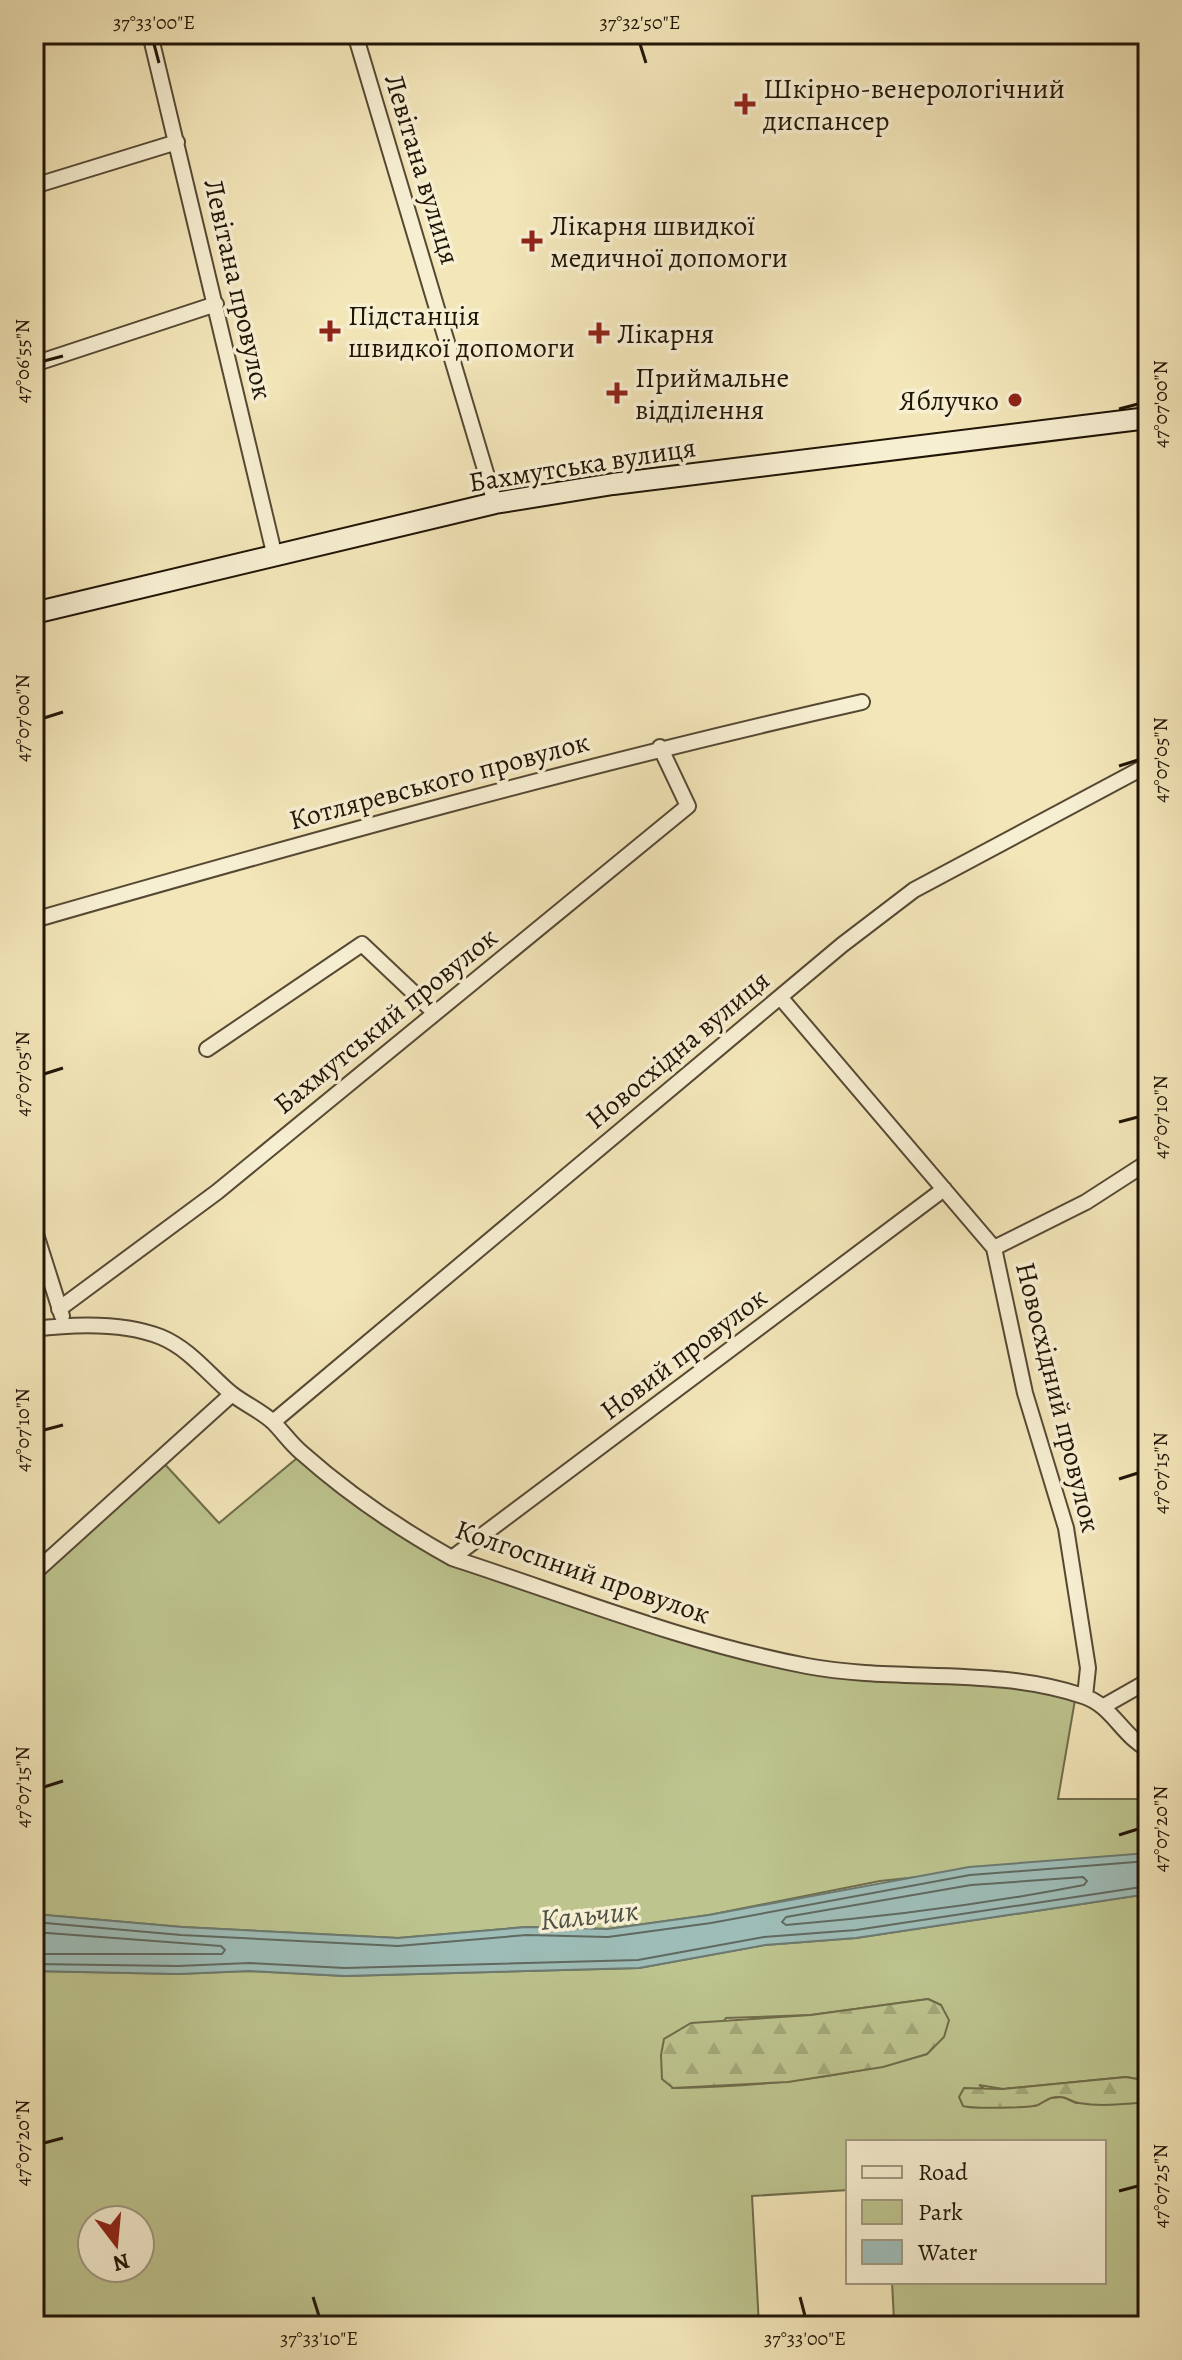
<svg xmlns="http://www.w3.org/2000/svg" width="1182" height="2360" viewBox="0 0 1182 2360" font-family="Alegreya,serif">
<style>
.green{fill:#bdc48e;stroke:#6f6c4a;stroke-width:2;fill-rule:evenodd}
.forest{fill:url(#forest-firs);stroke:#6f6c4a;stroke-width:2}
.water{fill:#9ebdb8;stroke:#6c7a71;stroke-width:2}
.lines{fill:none;stroke-linecap:round;stroke-linejoin:round}
.shore{stroke:#606960;stroke-width:2}
.street-casing{stroke:#564934;stroke-width:18}
.secondary-casing{stroke:#211507;stroke-width:24}
.street{stroke:#f7efd2;stroke-width:14}
.secondary{stroke:#f7efd2;stroke-width:20}
.ticks{fill:none;stroke:#211507;stroke-width:3}
.poi-dot{fill:#8f2418;stroke:#f7efd2;stroke-width:3}
.labels{text-anchor:middle;stroke-width:7;stroke-linejoin:round;paint-order:stroke}
.poi-label{font-size:28px;fill:#211507;stroke:#f7efd2;text-anchor:start}
.street-label{font-size:28px;fill:#211507;stroke:#f7efd2}
.water-label{font-size:30px;font-style:italic;fill:#4d5045;stroke:#f7efd2}
.neatline{fill:none;stroke:#211507;stroke-width:3}
.ticks-label{font-size:20px;text-anchor:middle;fill:#211507}
</style>
<defs>
<pattern id="forest-firs" width="22" height="20" patternUnits="userSpaceOnUse" patternTransform="scale(2)"><rect width="22" height="20" fill="#bdc48e"/><path d="M5 1l3.5 6h-7zM16 11l3.5 6h-7z" fill="#a2a879"/></pattern>
</defs>
<rect width="100%" height="100%" fill="#f3e6b9"/>
<filter id="stains"><feTurbulence type="fractalNoise" baseFrequency=".0025" numOctaves="4"/><feColorMatrix values="0 0 0 0 .2 0 0 0 0 .09 0 0 0 0 .02 0 0 0 .5 -.17"/></filter>
<radialGradient id="worn" r=".72"><stop offset=".6" stop-color="#630" stop-opacity="0"/><stop offset="1" stop-color="#630" stop-opacity=".3"/></radialGradient>
<path class="green" d="M302,1454l150,104 357,108 170,11 97,17 -18,105h90v54l-268,28 -171,34 -101,14 -81,-2 -129,11 -216,-11 -148,-13v-341l126,-114 59,64z
M1148,1894v187l-22,-4 -123,12 -24,-4 28,20 28,1 13,-8 15,-1 13,6 72,-1v224h-371l117,-6 -2,-38h212v-140h-256v48l-96,6 7,130h-725v-355l144,3 71,-3 96,5 294,-8 126,-23 91,-7zM928,1999l13,6 -14,49c-82,24 -169,33 -254,34l53,-70 85,-3zM92,2220h48v48h-48z"/>
<path class="forest" d="M928,1999l13,6 8,15 -5,17 -17,17 -44,13 -95,15 -115,6 -11,-9 -1,-24 3,-16 27,-16 120,-8z
M1126,2077l22,4v21c-22,2 -47,5 -69,1 -7,-1 -12,-6 -18,-6 -11,-1 -15,4 -23,8 -9,3 -65,4 -75,1l-4,-9 5,-9 39,1z"/>
<path class="water" d="M1148,1853v41l-292,44 -91,7 -126,23 -294,8 -96,-5 -71,3 -144,-3v-57l148,13 216,11 129,-11 81,2 101,-14 260,-48z"/>
<g class="lines">
<path class="shore" d="M1083,1877l4,4 -3,4c-98,19 -199,32 -298,40l-4,-3 4,-5 185,-32z
M34,1922l147,13 217,11 129,-11 81,2 103,-14 259,-48 178,-14
M34,1932l187,14 4,4 -3,4h-188
M34,1964l144,2 71,-3 96,5 293,-8 126,-23 92,-7 292,-44"/>
<defs>
<path id="street" d="M150,34l125,523
M355,34l140,469
M34,186l143,-44
M34,364l182,-60
M34,920c275,-79 549,-155 828,-218
M780,997l214,251 31,145 41,135 22,140 -3,28
M207,1049l155,-105 73,69
M34,1228l28,88
M994,1248l92,-46 62,-40
M59,1309l158,-117 471,-386 -28,-59
M34,1329c40,-5 89,-7 127,8 29,12 48,38 71,57 13,10 29,17 41,28 10,10 18,22 29,31 45,40 98,76 150,105 117,38 234,85 355,108 91,17 187,0 276,30 29,9 39,40 65,53
M273,1422l569,-477 72,-55 234,-125
M452,1558l492,-369
M34,1573l198,-179
M1104,1706l44,-25"/>
<path id="secondary" d="M34,613l461,-110 118,-19 535,-66"/>
</defs>
<use href="#street" class="street-casing"/>
<use href="#secondary" class="secondary-casing"/>
<use href="#street" class="street"/>
<use href="#secondary" class="secondary"/>
</g>
<path class="ticks" d="M154,44l5,19M640,44l6,19M44,361l19,-5M1119,409l19,-5M44,718l19,-6M1119,766l19,-6M44,1074l19,-6M1119,1122l19,-5M44,1430l19,-5M1119,1479l19,-6M44,1787l19,-6M1119,1835l19,-6M44,2143l19,-5M1119,2191l19,-5M313,2297l6,19M800,2297l5,19"/>
<g class="poi-dot">
<path d="M741 92h8v8h8v8h-8v8h-8v-8h-8v-8h8z"/>
<path d="M528 229h8v8h8v8h-8v8h-8v-8h-8v-8h8z"/>
<path d="M326 319h8v8h8v8h-8v8h-8v-8h-8v-8h8z"/>
<path d="M595 321h8v8h8v8h-8v8h-8v-8h-8v-8h8z"/>
<path d="M613 381h8v8h8v8h-8v8h-8v-8h-8v-8h8z"/>
<circle cx="1015" cy="400" r="8"/>
</g>
<g class="labels">
<g class="poi-label">
<text x="763" y="98">Шкірно-венерологічний<tspan x="763" dy="32">диспансер</tspan></text>
<text x="550" y="235">Лікарня швидкої<tspan x="550" dy="32">медичної допомоги</tspan></text>
<text x="348" y="325">Підстанція<tspan x="348" dy="32">швидкої допомоги</tspan></text>
<text x="617" y="343">Лікарня</text>
<text x="635" y="387">Приймальне<tspan x="635" dy="32">відділення</tspan></text>
<text x="999" y="410" text-anchor="end">Яблучко</text>
</g>
<g class="street-label">
<text transform="translate(423 169) rotate(73)" y="10">Левітана вулиця</text>
<text transform="translate(239 289) rotate(77)" y="10">Левітана провулок</text>
<text transform="translate(582 464) rotate(-9)" y="10">Бахмутська вулиця</text>
<text transform="translate(439 780) rotate(-15)" y="10">Котляревського провулок</text>
<text transform="translate(385 1020) rotate(-39)" y="10">Бахмутський провулок</text>
<text transform="translate(677 1049) rotate(-40)" y="10">Новосхідна вулиця</text>
<text transform="translate(683 1353) rotate(-37)" y="10">Новий провулок</text>
<text transform="translate(1059 1397) rotate(76)" y="10">Новосхідний провулок</text>
<text transform="translate(583 1571) rotate(19)" y="10">Колгоспний провулок</text>
</g>
<g class="water-label">
<text transform="translate(589 1915) rotate(-6)" y="10">Кальчик</text>
</g>
</g>
<rect width="1182" height="2360" fill="none" stroke="#f3e6b9" stroke-width="88"/>
<rect x="846" y="2140" width="260" height="144" fill="#f7efd2" stroke="#a19881" stroke-width="2"/>
<rect x="862" y="2166" width="40" height="12" fill="#f7efd2" stroke="#a19881" stroke-width="2"/>
<text x="918" y="2180" font-size="24" fill="#211507">Road</text>
<rect x="862" y="2200" width="40" height="24" fill="#bdc48e" stroke="#a19881" stroke-width="2"/>
<text x="918" y="2220" font-size="24" fill="#211507">Park</text>
<rect x="862" y="2240" width="40" height="24" fill="#9ebdb8" stroke="#a19881" stroke-width="2"/>
<text x="918" y="2260" font-size="24" fill="#211507">Water</text>
<g transform="translate(116 2244) rotate(164)"><circle r="38" fill="#f7efd2" stroke="#a19881" stroke-width="2"/>
<path d="M0-6L14 30L0 20L-14 30Z" fill="#8f2418"/>
<text y="-12" font-size="22" font-weight="bold" text-anchor="middle" fill="#211507">N</text>
</g>
<rect x="44" y="44" width="1094" height="2272" class="neatline"/>
<g class="ticks-label">
<text x="154" y="29">37°33'00"E</text>
<text x="640" y="29">37°32'50"E</text>
<text transform="translate(22 361) rotate(-90)" y="7">47°06'55"N</text>
<text transform="translate(1160 404) rotate(-90)" y="7">47°07'00"N</text>
<text transform="translate(22 718) rotate(-90)" y="7">47°07'00"N</text>
<text transform="translate(1160 760) rotate(-90)" y="7">47°07'05"N</text>
<text transform="translate(22 1074) rotate(-90)" y="7">47°07'05"N</text>
<text transform="translate(1160 1117) rotate(-90)" y="7">47°07'10"N</text>
<text transform="translate(22 1430) rotate(-90)" y="7">47°07'10"N</text>
<text transform="translate(1160 1473) rotate(-90)" y="7">47°07'15"N</text>
<text transform="translate(22 1787) rotate(-90)" y="7">47°07'15"N</text>
<text transform="translate(1160 1829) rotate(-90)" y="7">47°07'20"N</text>
<text transform="translate(22 2143) rotate(-90)" y="7">47°07'20"N</text>
<text transform="translate(1160 2186) rotate(-90)" y="7">47°07'25"N</text>
<text x="319" y="2345">37°33'10"E</text>
<text x="805" y="2345">37°33'00"E</text>
</g>
<rect width="100%" height="100%" filter="url(#stains)"/>
<rect width="100%" height="100%" fill="url(#worn)"/>
</svg>
